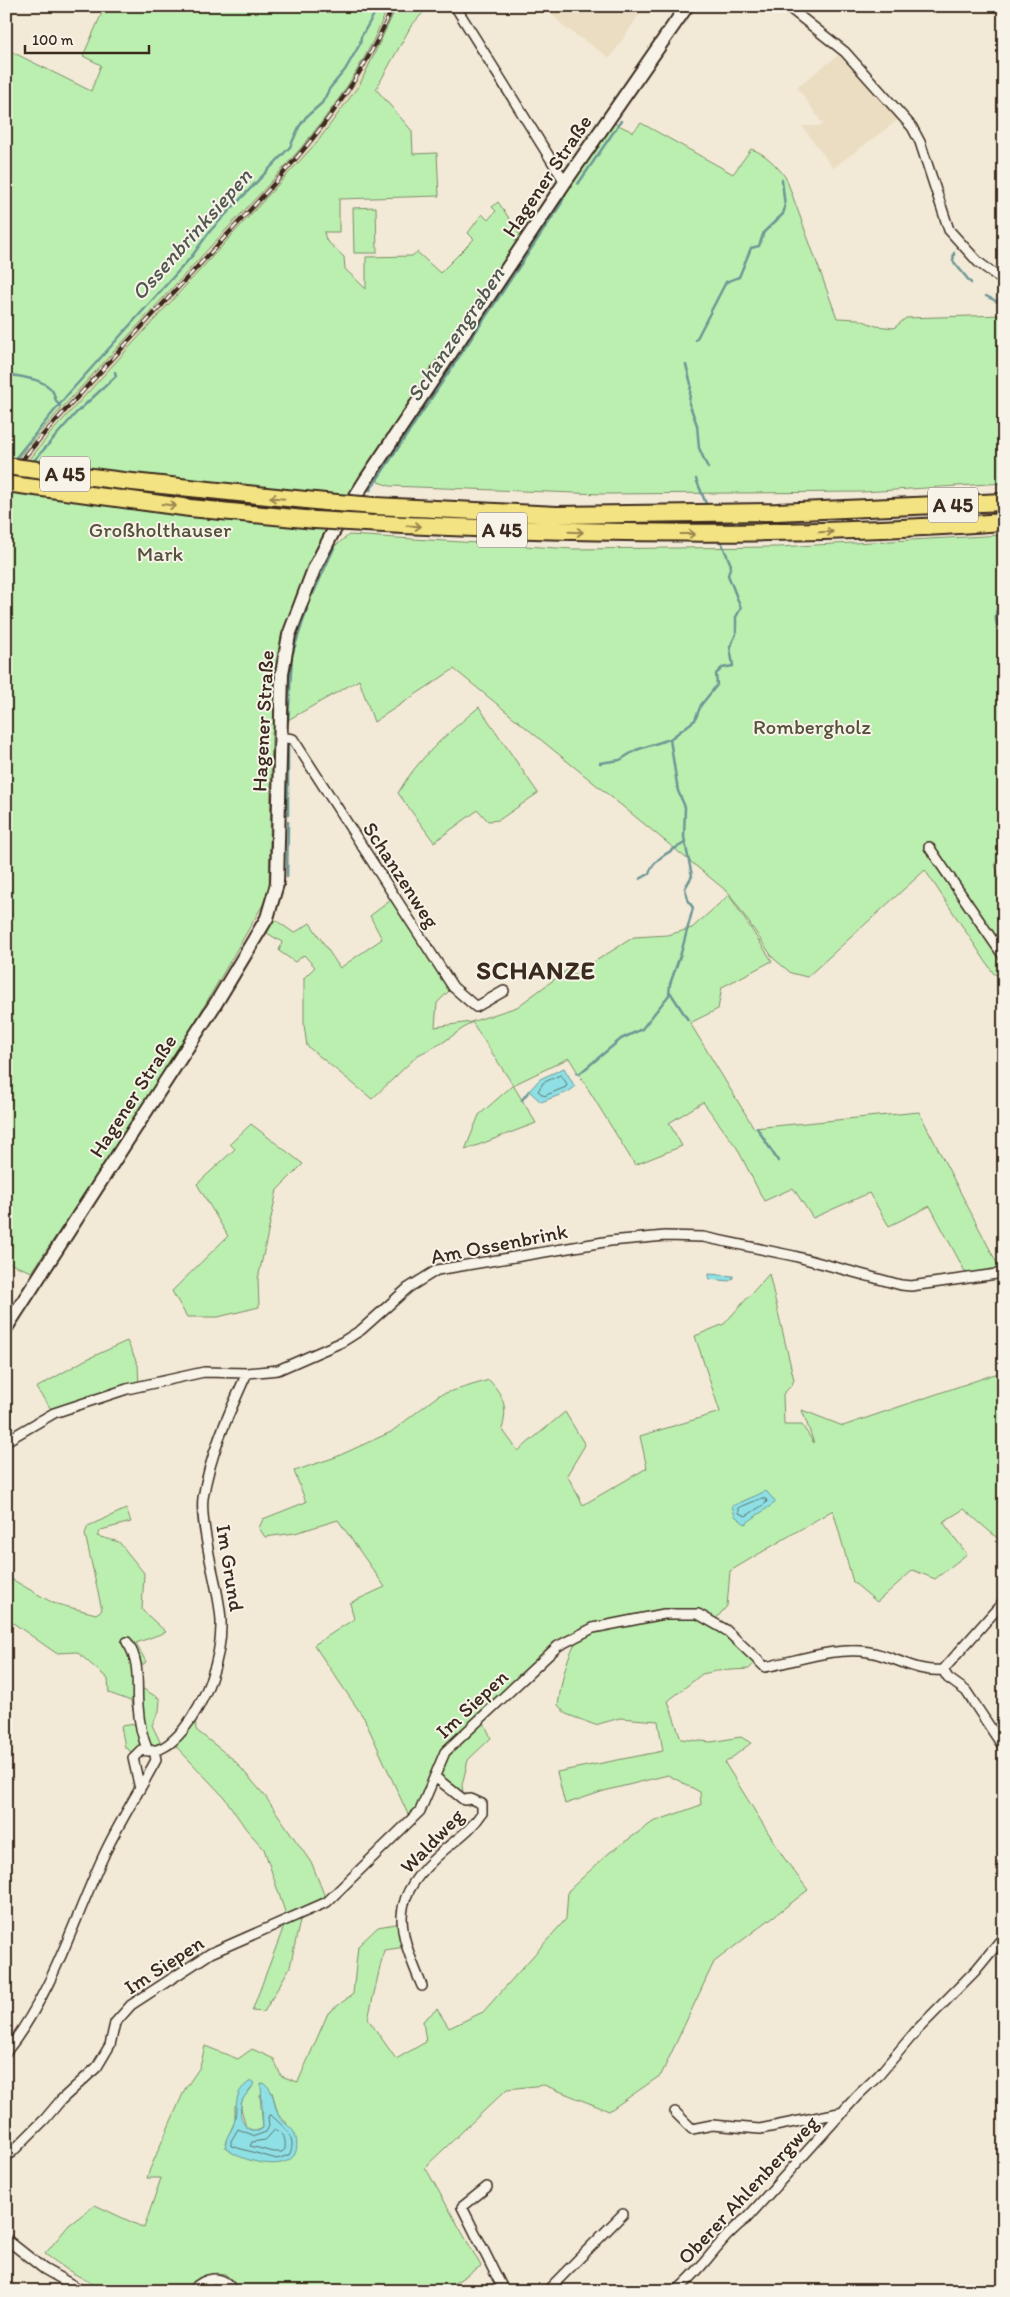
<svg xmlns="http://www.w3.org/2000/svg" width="1010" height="2297" viewBox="0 0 1010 2297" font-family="Itim,sans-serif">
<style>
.built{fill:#ebddc2}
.green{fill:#bbefaf;stroke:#7b8c66;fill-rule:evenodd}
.water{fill:#8ee0e5;stroke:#6d9795}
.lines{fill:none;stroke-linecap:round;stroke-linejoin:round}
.shore{stroke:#5c736e;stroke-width:1}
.stream{stroke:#6d9795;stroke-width:2.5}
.street-casing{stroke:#3b2a1e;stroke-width:12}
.secondary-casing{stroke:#3b2a1e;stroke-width:16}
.highway-casing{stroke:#3b2a1e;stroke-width:20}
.street{stroke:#f7f3e8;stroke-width:9}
.secondary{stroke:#f7f3e8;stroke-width:12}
.highway{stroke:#f4e382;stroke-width:16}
.rail-casing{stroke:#3b2a1e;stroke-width:4.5}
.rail{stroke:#f7f3e8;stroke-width:2.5;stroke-dasharray:8;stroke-linecap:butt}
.highway-bridge-casing{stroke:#3b2a1e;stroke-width:20;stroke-linecap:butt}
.highway-bridge{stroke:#f4e382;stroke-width:16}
.oneway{stroke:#988650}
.labels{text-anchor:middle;stroke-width:4;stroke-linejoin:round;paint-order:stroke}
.shield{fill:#f7f3e8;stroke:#73665b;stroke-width:1}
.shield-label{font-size:20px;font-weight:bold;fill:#3b2a1e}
.street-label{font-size:21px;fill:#3b2a1e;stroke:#f7f3e8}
.park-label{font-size:21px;fill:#55513b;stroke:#f7f3e8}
.water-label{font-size:22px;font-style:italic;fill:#505850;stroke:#f7f3e8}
.district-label{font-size:26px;font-weight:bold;letter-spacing:1px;fill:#3b2a1e;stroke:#f7f3e8}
</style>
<rect width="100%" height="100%" fill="#f2e9d7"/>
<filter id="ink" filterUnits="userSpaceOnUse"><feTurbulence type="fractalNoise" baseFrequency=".02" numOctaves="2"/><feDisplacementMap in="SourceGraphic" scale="10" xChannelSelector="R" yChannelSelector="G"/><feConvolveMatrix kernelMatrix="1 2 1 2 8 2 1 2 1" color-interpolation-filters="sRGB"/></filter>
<g filter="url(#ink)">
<path class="built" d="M388,6h9l-20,47 -17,31 -42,57 -269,294 -43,55v-18l33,-39 272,-296 42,-57 16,-30z
M545,6h100l-35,52 -46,-31z
M841,53l57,67 -65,48 -31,-42h18l3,-2 -26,-37z"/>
<path class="green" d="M105,6h283c-36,97 -109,167 -178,241 -57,62 -114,124 -171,186l-33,39v-423l85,42 10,-26 -18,-9z
M397,6h32l-18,20 -35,63 36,42 1,23 24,-1 2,43 -100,3v33h-15l2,8 18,17 1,12 21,20v-32l46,-1 5,-4 23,21 34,-34 -6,-6 14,-19 6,6 8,-9 -4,-4 6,-5 23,34 -29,58 -125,184 -65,122 -22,116 -8,17 -3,161 -92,159 -145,219 -26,-10v-772l43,-55 269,-294 42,-57z
M614,123l19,9 8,-9 92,51 18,-25c14,4 26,17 35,29l51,140 21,1 18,7 18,2 12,-10 98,-3v168l-141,9 -261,2 -212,-8 -12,-4v-7c78,-117 153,-238 236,-352z
M376,207l1,46h-23l-1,-45z
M349,535l224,14 205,-2 226,-12v321l-9,7 4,16 5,-1v23l-7,10 7,23v43l-10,-3 -69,-104 -118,107 -16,-4 -18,-15 -44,-65 -275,-224 -80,53 -15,-42 -73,41v-41l6,-34 18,-52 21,-45z
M479,707l59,86 -39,27 -11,1 -10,-11 -44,32 -36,-49c20,-35 50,-60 81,-86z
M729,895l43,66 -50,26 -4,22 -28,14 64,105 165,-16 83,161 -33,6 -39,-73 -41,20 -20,-33 -56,25 -20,-30 -29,13 -27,-53 -34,-46 -34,21 13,23 -47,19 -66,-107 -56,27 23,38 -71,27 14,-35 34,-30 -41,-63 -30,21 -24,12 -46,44 -65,-53 -3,-21v-47l11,-11 -11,-12 -9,7 -16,-11 3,-9 -15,-9 7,-14 20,14 16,-10 30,45 42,-29 -12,-23 25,-19 58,90 -16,16 -2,24 36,-5 46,-15 50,-37 3,7 64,-40 34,-2 24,-7z
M251,1124l52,40 -26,26 -19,89 1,28 -41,10h-31l-15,-26 56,-55 -31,-52 38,-35 -5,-5z
M769,1274l25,106 -3,6 -8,8 1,31h18l12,18 -12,-33 41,16 161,-55v129l-5,4 5,7v33l-40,-35 -21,13 24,32 -32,25 -22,-9 -36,32 -24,-20 -20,-72 -103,61 -3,35 -13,15 43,39 -8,9 -33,2 -14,3 -34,27 13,38 30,3 30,-5 10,6 -26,20 59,95 24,32 -94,72 -53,113 -52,36 -65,-26 -37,4 -82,78 56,99 -39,25h-204l-5,-10 -8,-7 -8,-1 -12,4 -20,14h-80l-39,-22 -21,-15 24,-29 26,-20 49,23 17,-50h-14l3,-9 35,-80 15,-22 5,-21 33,13 14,-10 22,10 7,17 17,6 30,-69 25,-19 5,-48 20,-19 23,-4 5,24 -22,3 -16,69 28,40 30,-17 -3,-21 14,-12 12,19 34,-16 83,-93 2,-28 41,-38 44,-31 48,-17 -1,-13 -32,-17 -64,16 -39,13 -8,-32 106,-21 -5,-30 -38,-3 -25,7 -29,-11 -8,-9c4,-26 8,-49 23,-72l-99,85 9,20 -23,22 -6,25 2,15 -29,-23 -24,44 -47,-103 -50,-73 40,-26 -4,-16 35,-16 -47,-67 -43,13 -30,4 -6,-9 4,-9 43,-17 -12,-31 42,-14 55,-25 48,-37 50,-15c15,16 19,28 13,49l16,22 47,-39 20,33 -18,30 16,30 64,-37 -7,-32 80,-24 -25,-76 29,-12zM254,2083l-12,17 -1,8 5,20 10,3 7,-3 -3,-33 12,-3 6,23 9,8 -37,35 -17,-5 -8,-10 10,-22v-15z
M127,1341l11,24 1,21 -85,27 -18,-25 49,-28z
M126,1509l5,13 -30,8 -4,6 22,6 25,31 -2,37 24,22 -30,11 10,19 -12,10 1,12 25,15 -1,12 -7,14 11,23 -28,7 -10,-8 -4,-21 15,-2 -5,-23 -22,-8 -1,-14 -31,-27 -21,1 -50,-35v-42l47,27 43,11 6,-4 -17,-76 3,-8z
M195,1713l1,17 38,30 31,36 47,68 15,38 -25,9 -12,56 -26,45 -12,-1 35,-93 -23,-69 -18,-20 -22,-32 -52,-55z
M219,2281l11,10h-34l7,-5z"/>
<path class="water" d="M564,1068l11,19 -7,5 -27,10 -12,-11 11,-12z
M709,1274l24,2v2l-4,3 -20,-2z
M766,1491l10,11 -31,22 -10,-8 -3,-10z
M251,2081l3,2c-2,7 -8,10 -11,16 -5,10 -3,28 9,31 5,2 7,1 11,-2l-2,-44 3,-1c11,8 9,20 14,31 4,10 16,12 18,24 9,42 -59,23 -70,10 -2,-11 6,-16 8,-25 5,-17 -3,-30 17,-42z"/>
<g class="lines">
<path class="shore" d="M561,1075l6,9 -1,3 -22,9 -6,-5 5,-8z
M763,1498l4,2 -1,3 -20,13 -7,-3v-5z
M271,2115c11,11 28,22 18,40l-12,4 -46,-13v-5l7,-12 17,7 11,-4 3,-6 -1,-9z
M275,2130c9,1 11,10 10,19l-3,3h-8l-24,-6 2,-4 13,-2z"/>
<path class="stream" d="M408,9l4,-3
M578,184l43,-63
M954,253l-1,8 18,22
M986,296l18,9
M696,340l30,-58 13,-5 12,-29 8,-2 5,-14 19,-18 2,-7 -3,-27
M686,365l5,19 -2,19 8,22 2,23 9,20
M6,374c14,3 35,4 45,15 5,5 2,11 9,17
M13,461l56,-68 123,-137 18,-25 80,-84 9,-20 7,-10 16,-14 8,-15 15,-18 15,-26 1,-7 15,-26 5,-4
M31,464l45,-51 40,-37 -1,-4
M696,479l11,27
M370,490l191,-286 4,-9
M313,594l21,-46
M1004,595c-13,20 -9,27 0,49
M288,722l4,-67 15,-46
M600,763l20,-3 16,-10 34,-11
M288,815v-72
M287,877l1,-55
M640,879l9,-5c4,-16 23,-23 37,-32
M670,992l18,28
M576,1073l3,1 42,-35 21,-10 27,-34 1,-11 11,-31 12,-45 -5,-8 -3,-12 7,-12 -8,-39 1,-30 -7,-16 -8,-52 25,-19 6,-15 16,-20 -1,-11 6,-6 11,-2 -3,-19 6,-13v-17l5,-9 -13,-33 3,-10 -11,-26
M522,1100l7,-9
M757,1128l21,33"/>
<defs>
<path id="street" d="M455,6l110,176
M787,6l58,46 67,75 8,15 29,88 29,32 26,19
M937,6h19
M280,737l13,2 160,248 23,20 28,-16
M929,847l75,110
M6,1441l48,-28 73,-24 77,-17 43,1 31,-3 64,-28 19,-12 47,-42 29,-18 173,-29 55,-5 38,1 91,19 107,29 10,1 93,-13
M127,1642c14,20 9,42 11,64 1,16 4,31 10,45
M943,1670l5,8 18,13 38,57
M140,1789l-7,-31 8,-8c19,4 31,-7 42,-20 23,-29 39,-71 38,-109 -1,-22 -8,-45 -12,-67 -3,-17 -8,-39 -6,-56 7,-44 26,-85 44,-125
M422,1986c-26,-62 -34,-87 22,-136 14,-12 28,-21 38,-37v-9l-11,-5 -7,1 -29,-23
M6,2052c45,-56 67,-130 97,-195 15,-33 36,-65 53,-97l-2,-10
M675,2112l17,17 20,-4 48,4 84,-17
M6,2158l39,-39 16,-19 36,-33 13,-22 5,-22 16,-18 80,-52 116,-51 93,-91 25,-59 113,-106 35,-18 71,-14h34l28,16 39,37c32,-6 71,-21 104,-15 26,4 46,21 74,18l61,-69
M487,2187l-25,20 42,84
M6,2239l38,30 39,22
M191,2291c14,-14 31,-18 42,0
M547,2291l76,-77
M676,2291c27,-21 43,-53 71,-73l110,-122 22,-21 37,-44 60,-61 28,-34"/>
<path id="secondary" d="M6,1328l210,-325 51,-85 10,-34 5,-211 7,-38 25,-66 19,-37 34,-54 198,-296 122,-176"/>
<path id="highway" d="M123,481l202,21
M6,483l184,25 125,12
M375,506l182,9 220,-3 227,-10
M365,523c215,11 423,15 639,-1"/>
</defs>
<use href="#street" class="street-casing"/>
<use href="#secondary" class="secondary-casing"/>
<use href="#highway" class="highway-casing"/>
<use href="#street" class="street"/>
<use href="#secondary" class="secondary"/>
<use href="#highway" class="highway"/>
<defs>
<path id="rail" d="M6,479l36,-43c57,-63 114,-125 172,-187 70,-76 139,-145 179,-243"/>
</defs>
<use href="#rail" class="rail-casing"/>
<use href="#rail" class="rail"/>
<defs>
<path id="highway-bridge" d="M6,466l117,15
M325,502l50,4
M315,520l50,3"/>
</defs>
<use href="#highway-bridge" class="highway-bridge-casing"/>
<use href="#highway-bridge" class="highway-bridge"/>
</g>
<defs><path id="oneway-shaft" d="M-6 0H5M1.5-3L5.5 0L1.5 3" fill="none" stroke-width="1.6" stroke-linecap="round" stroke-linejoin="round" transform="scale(1.25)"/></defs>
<g class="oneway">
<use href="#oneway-shaft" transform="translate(277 498) rotate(-175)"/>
<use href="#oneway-shaft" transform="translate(169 505) rotate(7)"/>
<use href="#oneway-shaft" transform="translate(414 526) rotate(3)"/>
<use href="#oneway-shaft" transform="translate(576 532) rotate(2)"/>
<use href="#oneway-shaft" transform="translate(826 532) rotate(-2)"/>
<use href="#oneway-shaft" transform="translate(688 534)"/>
</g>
</g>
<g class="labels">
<g class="shield">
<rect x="40" y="456.5" width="50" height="35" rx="4"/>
<rect x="928" y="487.5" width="50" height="35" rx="4"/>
<rect x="477" y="512.5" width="50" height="35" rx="4"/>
</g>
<g class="shield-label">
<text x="65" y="481">A 45</text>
<text x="953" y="512">A 45</text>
<text x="502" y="537">A 45</text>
</g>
<g class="street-label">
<text transform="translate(547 176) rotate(-56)" y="7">Hagener Straße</text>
<text transform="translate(263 721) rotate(-87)" y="7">Hagener Straße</text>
<text transform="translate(401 875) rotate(57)" y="7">Schanzenweg</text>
<text transform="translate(133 1096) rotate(-57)" y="7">Hagener Straße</text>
<text transform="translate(499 1244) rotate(-11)" y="7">Am Ossenbrink</text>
<text transform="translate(230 1568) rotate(81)" y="7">Im Grund</text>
<text transform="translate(472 1704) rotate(-43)" y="7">Im Siepen</text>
<text transform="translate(432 1841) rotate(-46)" y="7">Waldweg</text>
<text transform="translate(164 1965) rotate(-33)" y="7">Im Siepen</text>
<text transform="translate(748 2190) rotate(-47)" y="7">Oberer Ahlenbergweg</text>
</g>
<g class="park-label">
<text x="160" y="537">Großholthauser<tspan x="160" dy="24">Mark</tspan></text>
<text x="812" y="734">Rombergholz</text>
</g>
<g class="water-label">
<text transform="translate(191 234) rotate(-48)" y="8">Ossenbrinksiepen</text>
<text transform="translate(455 334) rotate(-56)" y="8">Schanzengraben</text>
</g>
<g class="district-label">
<text x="536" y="979">SCHANZE</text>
</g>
</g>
<rect width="1010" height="2297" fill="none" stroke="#f7f3e8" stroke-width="25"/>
<rect x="12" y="12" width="985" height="2272" fill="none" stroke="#3b2a1e" stroke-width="2" filter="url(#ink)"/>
<path d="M25 45v8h124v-8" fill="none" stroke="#3b2a1e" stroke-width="2.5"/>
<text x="32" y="45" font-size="15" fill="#3b2a1e" stroke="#f7f3e8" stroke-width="4" paint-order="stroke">100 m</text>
</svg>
